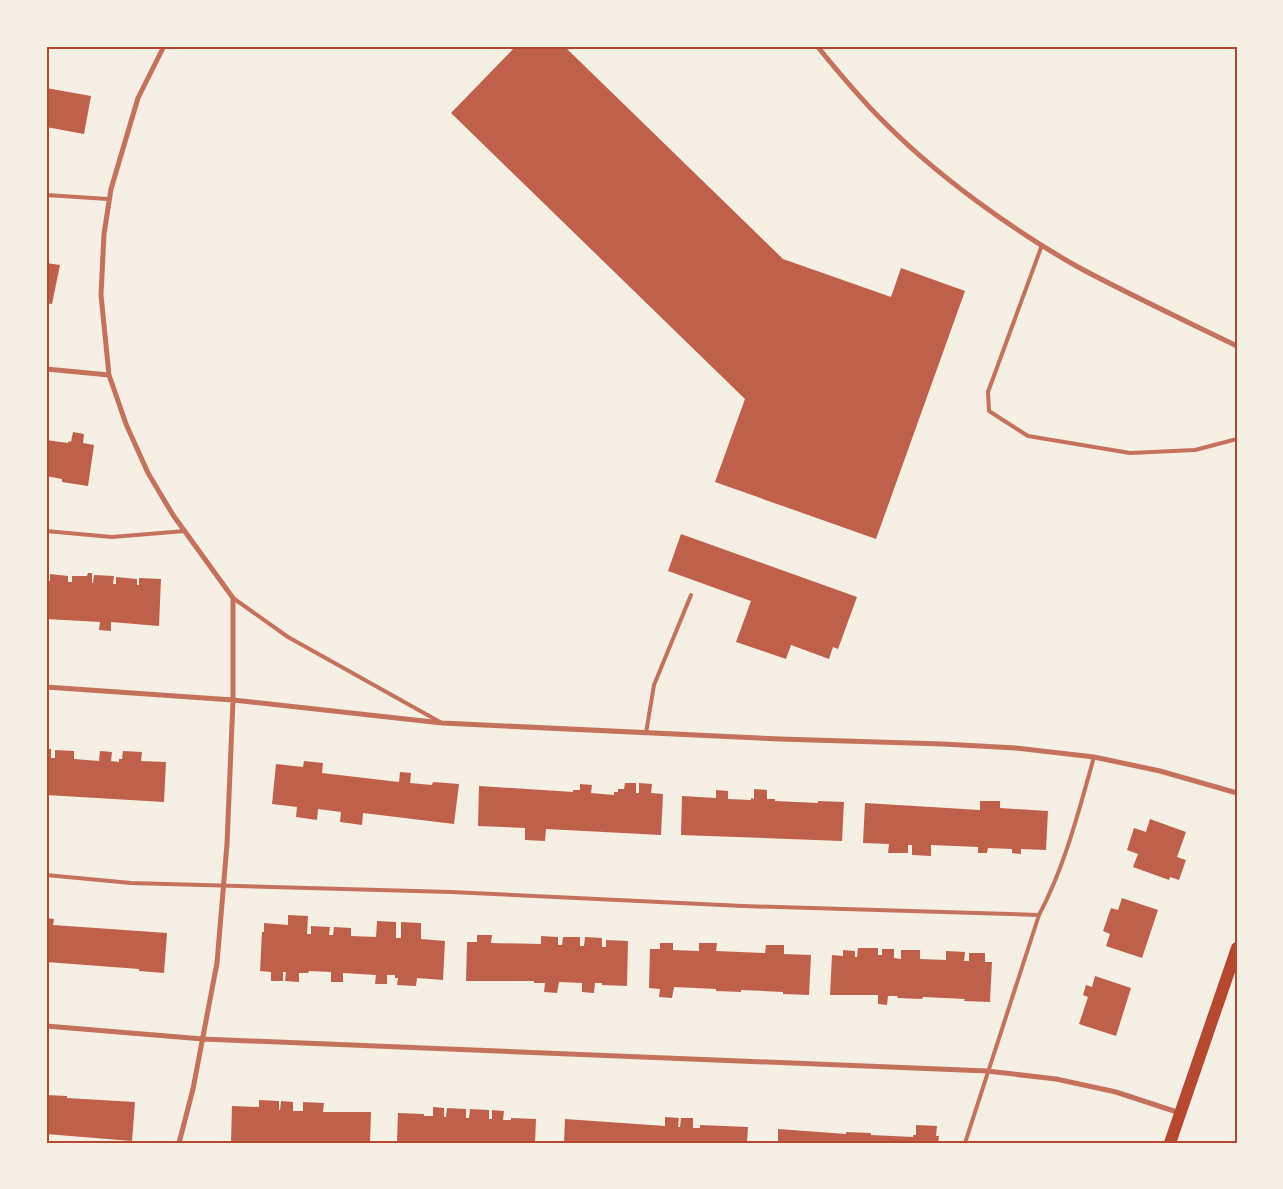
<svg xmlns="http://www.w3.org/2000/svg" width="1283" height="1189" viewBox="0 0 1283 1189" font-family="Figtree,sans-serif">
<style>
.building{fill:#bf614a}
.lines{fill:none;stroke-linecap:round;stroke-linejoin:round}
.service{stroke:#c5725c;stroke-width:4}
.minor{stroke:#c5725c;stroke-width:5}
.primary{stroke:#b5482f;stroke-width:12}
.neatline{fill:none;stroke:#b5482f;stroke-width:2}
</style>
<rect width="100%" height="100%" fill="#f6efe4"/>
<path class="building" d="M516,46h48l219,213 108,38 10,-29 64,23 -89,248 -161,-57 30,-83 -294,-286z
M46,88l45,8 -7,38 -38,-7z
M46,263l14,2 -8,39 -6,-1z
M73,432l11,2 -1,9 11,2 -6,41 -26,-4v-3l-16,-3v-36l22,3 1,-2 2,1z
M681,534l176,63 -19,52 -5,-2 -4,12 -38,-14 -5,14 -50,-17 15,-41 -83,-30z
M88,573h4v10h1l1,-8 20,1 -1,8h3v-7l21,2v6h2v-7l22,1 -2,47 -48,-4v9l-12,-1 1,-8 -54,-3v-38h4v-7l18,2v6h4v-6h15z
M46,749h5v9h4v-8l19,1v8l25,2 1,-10 12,1 -1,9 8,1v-3h3l1,-8 19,1 -1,9 25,1 -2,40 -118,-7z
M304,761l19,2 -1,10 77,9 1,-10 11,1 -1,10 22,2 1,-3 26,2 -5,40 -91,-11 -1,12 -22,-3 1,-10 -23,-3 -1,11 -21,-3 1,-10 -25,-3 4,-40 27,3z
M625,783h11v10h3v-10l13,1 -1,9 12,1 -2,41 -115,-6 -1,12 -20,-1v-12l-47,-2 1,-40 94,6v-2h7v-6l12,1 -1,8 23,2v-3h4v-3h6z
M754,789l13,1v9h8v2l43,2v-2l26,1 -2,39 -161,-6 1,-39 34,2v-8l12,1v8l23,1v-2l3,1z
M980,801h20v7l48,3 -2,39 -25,-1v5l-9,-1v-4l-24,-1 -1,5h-9v-6l-47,-2v11l-19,-1v-10h-4v8h-20l1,-9 -26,-1 2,-40 115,7z
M1150,819l36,13 -9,25 9,3 -7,20 -9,-3 -1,3 -36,-13 5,-13 -11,-4 7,-22 12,4z
M1122,898l36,12 -16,48 -36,-12 4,-12 -7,-3 8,-23 7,2z
M288,915l20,1 -1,18h4v-8l19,1 -1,8h4l1,-8 17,1v8l25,1 1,-16 19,1v16h5v-16l20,1v16l24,2 -2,39 -26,-2 -1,8 -19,-1 1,-7h-3v-3h-8v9h-12l1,-9 -33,-2v9h-12v-10l-22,-1 -1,2h-9v9l-14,-1 1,-9h-3v9h-12v-9l-11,-1 2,-39h2v-9l24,2z
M46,918l8,1 -1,6 114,8 -3,40 -25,-2v-2l-93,-7z
M477,935h15l-1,8 50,1v-8l17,1v8h4l1,-8h17v9h4l1,-9 17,1v9h4v-7l22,1 -1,45 -25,-1v-2h-7l-1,10 -12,-1v-9l-23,-1 -2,11 -13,-1 1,-9h-11v-2h-68l1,-39h10z
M660,943h13v7l26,1v-8h18l-1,8 49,2 1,-8h18v9l27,1 -2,40 -26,-1v-2l-42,-2v2l-25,-1v-2l-42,-2 -2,11 -13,-1 1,-8 -11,-1 1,-39h10z
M858,948h20v7h4v-6h12v9l7,1v-9h19v9l26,1v-9l19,1 -1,9h5v-8h16v9h7l-2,40 -26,-1 1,-2 -42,-2 -1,2 -25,-1 1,-2h-10l-1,9 -9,-1v-9h-48l2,-40 11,1v-6l12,1v6h2z
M1095,976l36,12 -15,48 -37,-12 9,-27 -5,-2 3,-10 6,2z
M46,1095l21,1v2l68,4 -3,39 -86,-7z
M259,1100l20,1v9h1l1,-9 12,1v9h10v-9l21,1 -1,9h48l-1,31h-139l1,-37 27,1z
M433,1107l11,1v9h2l1,-9 19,1v9h3l1,-9 19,1v9h3v-9l12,1 -1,9h8v-2l25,1 -1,24h-138l1,-30 26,1v2h9z
M665,1117l14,1 -1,9h2l1,-9h12v10h7v-3l48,2 -1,16h-183l1,-24 100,7z
M916,1125l21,1 -1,10h3l-1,7h-160v-14l68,5v-2l25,1v2l42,2v-2h3z"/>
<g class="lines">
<path class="service" d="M46,195l62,4
M1042,245l-54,147 1,19 39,25 102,17 65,-3 42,-11
M46,531l66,6 73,-6
M233,598l55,39 152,85
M646,733l8,-48 37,-90
M46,875l85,8 320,9 292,14 296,9
M965,1143l74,-228c26,-49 40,-105 55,-158"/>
<path class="minor" d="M164,46l-26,52 -27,91 -7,45 -3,61 8,80 17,49 22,49 25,42 60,83v102l-6,144 -10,119 -24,126 -14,54
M817,46c22,27 45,55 70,79 52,52 127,106 191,142 52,28 106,53 159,79
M46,369l63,6
M46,687l187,13 209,23 338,16 163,5 73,4 78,9 66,14 77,22
M46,1026l157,13 784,32 69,8 60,13 64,21"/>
<path class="primary" d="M1170,1143l67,-195"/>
</g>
<rect width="1283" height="1189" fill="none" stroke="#f6efe4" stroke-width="95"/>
<rect x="48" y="48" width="1188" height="1094" class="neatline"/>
</svg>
